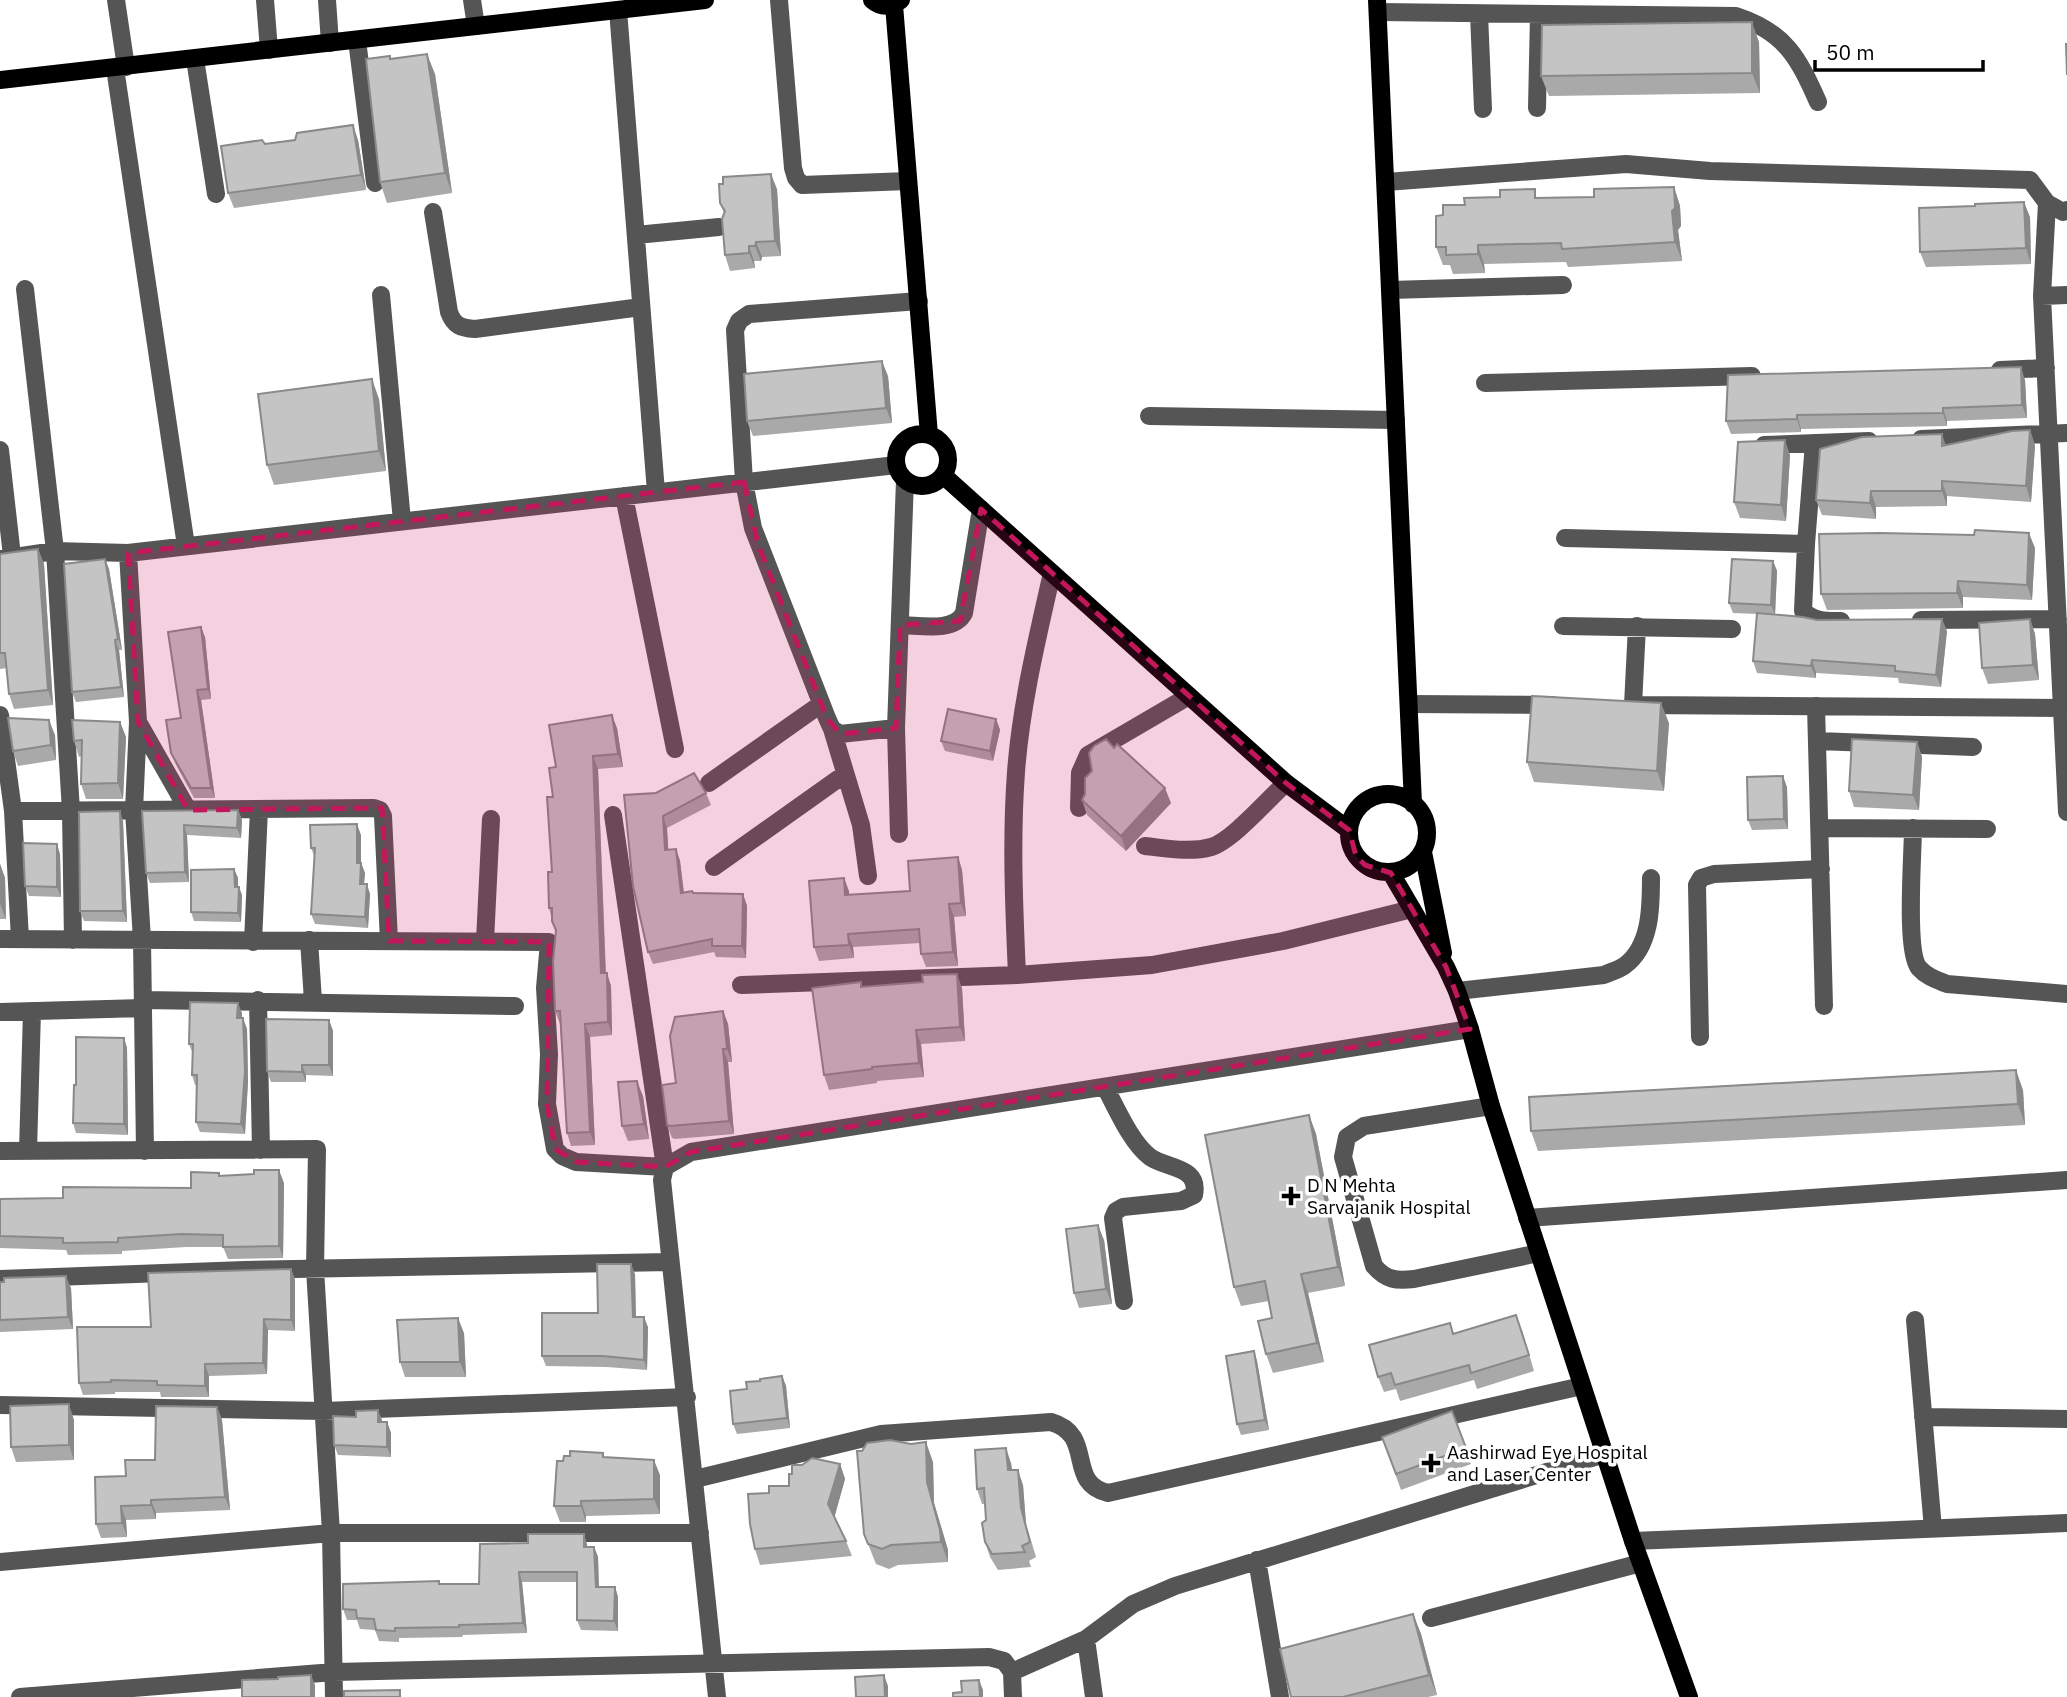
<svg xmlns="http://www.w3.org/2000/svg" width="2067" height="1697" viewBox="0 0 2067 1697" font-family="'IBM Plex Sans',sans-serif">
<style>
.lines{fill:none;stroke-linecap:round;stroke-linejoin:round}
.minor{stroke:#555;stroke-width:18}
.major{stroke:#000;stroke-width:18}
.wall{fill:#a9a9a9}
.shaded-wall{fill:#898989}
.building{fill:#c4c4c4;stroke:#898989;stroke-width:2}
.marked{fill:#c2185b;fill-opacity:0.2;stroke:#c2185b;stroke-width:5;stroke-dasharray:14 9;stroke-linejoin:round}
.poi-dot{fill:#000;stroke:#fff;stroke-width:2.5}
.labels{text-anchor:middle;stroke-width:7;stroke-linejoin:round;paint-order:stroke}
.poi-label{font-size:19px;fill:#000;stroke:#fff;text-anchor:start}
</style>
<rect width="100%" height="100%" fill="#fff"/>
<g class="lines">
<path class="minor" d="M116,0l10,67
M265,0l4,50
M327,0l3,43
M472,0l4,26
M779,0l14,168 3,10 6,7 106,-4
M618,10l38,482
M1378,12l358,4c49,16 62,41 82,86
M1479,14l4,95
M357,40l18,143
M195,59l21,135
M115,68l71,478
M1537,108l2,-94
M1386,182l240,-18 84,7 320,9 17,23 16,9 4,-2
M2047,203l-5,93 25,516
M433,212l16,100c5,14 12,16 26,17l166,-22
M636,235l83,-8
M25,289l30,262 16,260 2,129
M1390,290l173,-5
M381,295l21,226
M2042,296l25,-1
M2000,370l46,-2
M1485,383l267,-7
M1149,416l247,4
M1921,439l146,-6
M1814,443l-8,101 -3,67c12,11 23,10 38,10
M1764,445l105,-4
M0,450l12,106
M624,496l51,253
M1565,538l241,6
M128,553l10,169 -4,88 8,130 3,211
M0,559l55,-8 73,2 768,-88
M1921,620l137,-1
M900,625c19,0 54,8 64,-12l17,-104
M1563,626l169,3
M1409,704l144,1
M1633,705l4,-79
M1640,705l422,3
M1816,706l8,300
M0,715l13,96 7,128
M138,722l50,88
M896,728l-56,6 -8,-5 -5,-11 -74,-190 -9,-46 -9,-152 4,-9 10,-7 170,-13
M832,729l29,96 7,51
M1818,741l155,6
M709,783l112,-79
M1079,808l1,-35 8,-18 101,-59
M13,811l361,-3 6,2 3,6 6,125
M1820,828l167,1
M1913,828c0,26 -8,124 6,140 8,9 18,12 28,16l120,10
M899,834l-3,-106 9,-248
M1145,846c20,2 45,7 66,1 21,-6 57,-48 75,-64
M714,867l131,-93
M0,939l549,3 -4,46 4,66 -2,50 8,45 7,7 14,6 89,5 -52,-352
M309,940l4,61
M485,941l6,-122
M253,942l6,-133
M1017,975c-3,-68 -6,-135 -1,-203 5,-67 21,-133 36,-199
M741,985l276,-10 135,-10 131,-24 129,-32
M1457,991l147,-16c6,-3 14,-5 20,-9 27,-19 27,-59 27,-88
M143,1000l372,6
M258,1000l3,150
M0,1012l143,-4
M1700,1037l-3,-152 4,-7 13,-4 107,-5
M1105,1087c11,20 26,56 45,70 17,12 50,9 44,38l-13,6 -58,6 -7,4 -3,7 11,83
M1491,1106l-127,20 -17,11 -4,20 31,109c12,14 22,15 40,13l125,-26
M0,1151l317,-2 -2,120 16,264 3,164
M28,1151l4,-140
M1527,1218l540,-38
M0,1279l245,-9 425,-8
M1915,1320l18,209
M0,1405l324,6 363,-14
M1923,1417l144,2
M695,1479l186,-45 170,-12c45,13 14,61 57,71l474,-107
M1633,1541l434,-18
M1257,1560l23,137
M0,1562l331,-29h369
M1431,1618l210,-55
M1086,1639l8,58
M1012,1672l74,-33 47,-35 42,-18 430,-132
M20,1697l314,-25 655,-15 15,4 8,11 1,25
M717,1697l-55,-517 3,-13 26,-15 779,-123"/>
<path class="major" d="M872,0c9,8 20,7 29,0
M1377,0l36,804
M894,5l35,430
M0,80l705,-80
M896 460a26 26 0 1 1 52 0a26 26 0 1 1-52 0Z
M944,476l342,307 63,47
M1349 833a39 39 0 1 1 78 0a39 39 0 1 1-78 0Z
M1423,852l20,101
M1391,873l55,94 11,24 13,38 21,77 142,435 56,156"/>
</g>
<path class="wall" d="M1759,42l1,51 -211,3 -8,-20z
M435,74l17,119 -65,10 -7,-21z
M358,140l8,50 -132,18 -6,-15 37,-49z
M1674,187l6,19 1,20 -3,4 4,31 -114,6 -2,-5 -82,2 1,9 -32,1 -3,-9h-7l-7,-18 7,-32 22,-10 35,-8 38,1 56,-1z
M777,189l4,67 -19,1 -1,4h-7l1,7 -25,3 -5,-16 -1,-42 -4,-10z
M2030,217l1,47 -105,3 -6,-15z
M888,376l4,47 -139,13 -6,-15z
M2025,380l2,38 -80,3v5l-146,3v3l-70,2 -5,-13z
M379,399l7,72 -112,14 -7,-20z
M2030,430l5,16 -4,56 -84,-6v10l-71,1v12l-54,-4 -6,-15 130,-55z
M1790,455l-4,66 -46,-3 -6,-16z
M2035,548l-3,52 -69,-3v11l-136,2 -6,-16z
M38,549l6,15 9,141 -39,4 -5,-15 -2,-26 -7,1v-115z
M105,559l4,10 13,81h-3l5,47 -48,5 -4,-10z
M1773,561l4,10 -2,43 42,6 130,11 -6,56 -42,-4 -1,-5 -82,-5v5l-59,-5 -4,-12 4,-47 -24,-1 -4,-10z
M2030,619l5,15 4,46 -51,4 -6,-16z
M205,637l6,62 -10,1 14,98h-21l-19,-35 -4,-10z
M996,719l4,11 -7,31 -48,-10 -4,-10z
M120,722l6,15 -3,62h-37l-5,-15 1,-28 -3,1 -5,-16z
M1669,723l-5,68 -130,-9 -7,-20z
M617,728l6,39 -25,2 8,204 5,13 1,49 -22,2 5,108 -24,1 -4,-13 -7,-109 -5,-13v-80l-6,-23 3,-36 1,-75 3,-30z
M55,735l1,25 -38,6 -5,-15z
M1917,742l5,15 -3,53 -65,-3 -5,-16z
M1787,787l1,42 -36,1 -4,-10z
M706,793l5,12 -44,23 1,21h8l4,12 4,31 59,2 4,12 -1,52 -30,-1 -2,-5 -61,12 -5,-12 -24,-157z
M1082,800l89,3 -45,48 -39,-36z
M238,810l4,10 -1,18 -54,-3 2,47 -39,1 -4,-10 -4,-62z
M123,821l4,101 -43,-1 -4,-10z
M361,835v28l4,10 -1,11 6,10 -2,34 -53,-4 -4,-10 4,-56 -4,-10z
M60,854l1,43 -32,-1 -4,-10z
M958,857l4,13 4,46 -12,1 4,49 -32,1 -5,-13 -1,-11 -67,4 1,11 -35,3 -5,-14 30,-69 5,17 61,-4z
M0,864l5,14 1,41h-6z
M234,869l4,9v9l4,8 -1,27 -47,-1 -3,-9z
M863,987l99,1 3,53 -44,3 3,33 -47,4v2l-48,7 -5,-15z
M723,1011l5,13 4,38h-4l6,72 -59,5 -3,-1 -5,-13 9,-42z
M242,1013v5l5,11 1,52 -3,53 -45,-2 -4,-10 1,-37h-2l-3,-10 1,-21 -4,-10z
M329,1020l4,11v45l-27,-1v7h-35l-4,-11z
M124,1038l3,10 1,87 -52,-2 -3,-10 3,-38z
M2023,1090l2,35 -487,26 -7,-20z
M643,1096l6,43 -21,2 -6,-15z
M1309,1115l7,19 29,152 -37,7 16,69 -51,11 -7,-19 6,-36 -3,-17 -28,5 -7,-19z
M219,1173l1,3 64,7 -1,75 -55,1 -5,-12h-37l-64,4v3l-54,1 -2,-5 -66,-2v-49l63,-1 128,-10z
M1104,1240l8,64 -33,4 -5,-15z
M291,1269l4,11v51l-27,-1 -1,44 -58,2v21h-48l-1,-5h-45v2l-32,1 -4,-12 72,-56z
M635,1274l1,43 12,10 -1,43 -40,-3 -61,-1 -4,-10 56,-43z
M0,1282l71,6 2,41 -73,3v4z
M1450,1323l4,11 68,-4 12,41 -57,18 -3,-9 -74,21 -4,-12 -12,3 -6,-15z
M464,1333l2,44h-61l-5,-15z
M1254,1351l3,10 12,69 -28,5 -4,-11z
M782,1376l4,10 4,42 -53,6 -4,-10 14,-35 13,-8z
M217,1407l5,13 8,90 -74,3v6l-30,1 1,17 -26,1 -5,-14 30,-48 29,-16z
M1452,1411l19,53 -70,26 -19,-53z
M74,1420v40l-58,2 -5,-15z
M382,1420v2h5l4,11v24l-53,-2 -4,-10z
M605,1457l55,18v39l-74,2v6h-26l-6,-16 9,-45z
M933,1462l1,41 14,47v12l-50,3 -9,4 -13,-5 -12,-30z
M1011,1463l1,7 11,15 3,39 10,33 -7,4 2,6 -33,3 -8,-13 -5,-15 1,-22 -1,-16h-3l-5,-15z
M840,1464l5,15 -11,38 12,24 6,15 -92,9 -5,-16 14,-56 20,-7z
M584,1534l3,13h7l4,10 1,30h16l3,10v34l-37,-1 -4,-10v-38h-55l5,51 -64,2 -1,2 -63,1v4l-20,-1 -4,-11 -15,-1 -3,-9h-10l-4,-11 96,-28v3h40l49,-41z
M1413,1614l8,20 16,61 -9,2h-137z"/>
<path class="shaded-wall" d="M1752,22l7,20 1,51 -8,-20z
M427,54l8,20 17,119 -7,-20z
M353,125l5,15 8,50 -5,-15z
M771,174l6,15 4,67 -6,-15z
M1674,187l6,19 1,20 -3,4 4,31 -7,-19 -3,-31z
M2024,202l6,15 1,47 -5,-16z
M756,242l6,15 -1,4 -6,-15z
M1478,245l6,19 1,9 -7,-19z
M749,246l5,15 1,7 -6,-15z
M882,361l6,15 4,47 -6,-15z
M2021,367l4,13 2,38 -5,-13z
M372,379l7,20 7,72 -7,-20z
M1943,408l4,13v5l-4,-13z
M1797,415l4,14v3l-4,-13z
M2030,430l5,16 -4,56 -5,-16z
M1942,434l5,15 -5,-3z
M1785,440l5,15 -4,66 -5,-16z
M1942,481l5,15v10l-5,-15z
M1871,491l5,16v12l-6,-16z
M2029,533l6,15 -3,52 -5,-15z
M38,549l6,15 9,141 -5,-15z
M105,559l4,10 13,81 -4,-11z
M1773,561l4,10 -2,44 -4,-10z
M1958,581l5,16v11l-6,-15z
M1942,619l5,12 -6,56 -5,-12z
M2030,619l5,15 4,46 -6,-15z
M201,627l4,10 6,62 -3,-10z
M115,640l4,10 5,47 -3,-10z
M1812,660l4,13v5l-5,-12z
M197,690l4,10 14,98 -4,-10z
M1661,703l8,20 -5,68 -7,-20z
M612,715l5,13 6,39 -5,-13z
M996,719l4,11 -7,31 -3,-10z
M49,720l6,15 1,25 -5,-15z
M120,722l6,15 -3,62 -5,-16z
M1917,742l5,15 -3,53 -6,-15z
M593,756l5,13 8,217 -5,-13z
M1783,776l4,11 1,42 -4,-10z
M1165,788l6,15 -45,48 -5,-15z
M238,810l4,10 -1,18 -4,-10z
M120,811l3,10 4,101 -4,-11z
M663,816l4,12 2,34 -4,-12z
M357,824l4,11v33v-5l4,10 -2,21 -3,-10 -3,-21z
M184,825l3,10 2,47 -4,-10z
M57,844l3,10 1,43 -4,-10z
M676,849l4,12 5,44 -4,-12z
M958,857l4,13 4,46 -5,-13z
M0,864l5,14 1,41 -6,-15z
M234,869l4,9v17l-3,-8z
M844,878l5,13 1,18 -5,-14z
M367,884l3,10 -2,34 -3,-11z
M239,887l3,8 -1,27 -3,-9z
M743,894l4,12 -1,52 -4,-12z
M949,904l5,13 4,49 -5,-14z
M848,934l5,13 1,11 -5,-13z
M607,973l4,13 1,49 -4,-13z
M957,974l5,14 3,53 -5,-14z
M238,1003l4,10 -1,16 -4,-11z
M723,1011l5,13 4,38 -5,-13z
M243,1018l4,11 1,52 -3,53 -4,-10z
M329,1020l4,11v45l-4,-11z
M585,1024l5,13 5,108 -5,-13z
M916,1030l5,14 3,33 -5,-14z
M124,1038l3,10 1,87 -4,-11z
M723,1049l5,13 6,72 -5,-13z
M302,1065l4,10v7l-4,-10z
M2016,1070l7,20 2,35 -7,-21z
M637,1081l6,15 6,43 -5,-15z
M1309,1115l7,19 29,152 -7,-19z
M279,1170l5,13 -1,75 -4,-12z
M1098,1225l6,15 8,64 -6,-15z
M631,1264l4,10 1,53 -3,-10z
M291,1269l4,11v51l-4,-11z
M1301,1274l7,19 16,69 -7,-19z
M66,1276l5,12 2,41 -5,-12z
M644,1317l4,10 -1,43 -3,-10z
M458,1318l6,15 2,44 -6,-15z
M264,1319l4,11 -1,44 -4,-11z
M1254,1351l3,10 12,69 -4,-10z
M205,1364l4,12v21l-4,-11z
M782,1376l4,10 4,42 -3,-10z
M69,1404l5,16v40l-5,-15z
M217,1407l5,13 8,90 -5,-13z
M378,1410l4,10v12l-4,-10z
M387,1422l4,11v24l-4,-10z
M926,1442l7,20 1,41 14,47v12l-7,-20 -14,-60z
M1006,1448l5,15 3,23 -6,-16z
M654,1460l6,15v39l-6,-15z
M840,1464l5,15 -11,40 -6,-15z
M1018,1470l5,15 3,39 10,33 -15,-49z
M151,1500l5,13v6l-5,-14z
M581,1501l5,15v6l-5,-16z
M121,1506l5,14 1,17 -5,-14z
M584,1534l3,10 1,14 -4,-11z
M594,1547l4,10 1,40 -3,-10z
M519,1572l3,10 5,51 -4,-10z
M615,1587l3,10v34l-4,-10z
M1413,1614l8,20 16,61 -8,-20z
M311,1675l4,10v12h-4z
M884,1675l4,11v11h-3z
M979,1680l4,10v7h-3z"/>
<path class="building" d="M1752,22v51l-211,3 1,-51z
M2066,44h1v31z
M427,54l18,119 -65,9 -14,-123 24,-3v3z
M353,125l8,50 -133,18 -7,-47 41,-6 3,4 30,-4 2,-7z
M771,174l4,67 -19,1 -1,4h-6v7l-24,2 -3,-36 3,-8 -5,-8 -1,-19h4v-7z
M1674,187l1,21 -3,3 3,31 -113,7 -1,-6 -83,2v9l-32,1v-8h-10v-31l7,-1v-10h22l-1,-7 36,-1v-7l35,-1v9l59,-1v-8z
M2024,202l2,46 -106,4 -1,-44 56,-2v-2z
M882,361l4,47 -139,13 -3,-47z
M2021,367l1,38 -79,3v5l-146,2v4l-71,2 2,-46z
M372,379l7,72 -112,14 -9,-71z
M2030,430l-4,56 -84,-5v10h-71l-1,12 -54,-3 4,-51 42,-12 80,-3v12l70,-15z
M1785,440l-4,65 -47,-3 4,-60z
M1975,530l54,3 -2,52 -69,-4 -1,12 -136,1 -2,-60 61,-1 94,2z
M38,549l10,141 -39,4 -4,-41h-5v-99z
M105,559l13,80 -3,1 6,47 -49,5 -8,-128z
M1732,559l41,2 -2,44 -42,-2z
M1757,613l46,4 14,3 125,-1 -6,56 -41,-4v-5l-83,-6 -1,6 -58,-5z
M2030,619l3,46 -51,3 -3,-45z
M201,627l7,62 -11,1 14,98h-20l-20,-35 -5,-33 15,-2 -13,-86z
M1532,696l129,7 -4,68 -130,-9z
M948,709l48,10 -6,32 -49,-10z
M612,715l6,39 -25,2 8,217h6l1,49 -23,2 5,108 -23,1 -7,-122h-5l-2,-50 3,-31 -4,-9v-13h-3l-1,-36h4l-5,-75h6l-4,-29 7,-1 -7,-42z
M8,718l41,2 2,25 -38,6z
M72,720l48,2 -2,61 -37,1 1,-44 -8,1z
M1106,739l8,9 3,-4 48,44 -44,48 -39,-36 3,-6v-16l7,-7 -3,-18 5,-7z
M1852,739l65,3 -4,53 -64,-4z
M694,773l12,20 -43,23 2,34 11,-1 5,44 11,-2 1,2 50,1 -1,52h-30v-7l-64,13 -15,-66 -9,-91 32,-2z
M1783,776l1,43 -36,1 -1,-43z
M238,810l-1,18 -53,-3 1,47 -39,1 -4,-62z
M120,811l3,100h-43l-1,-99z
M357,824v39h4l-1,21h7l-2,33 -54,-3 4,-66h-4l-1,-23z
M23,843l34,1v43l-32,-1z
M958,857l3,46 -12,1 4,48 -32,2 -2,-25 -71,5 1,11 -35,2 -5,-66 35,-3 1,17 65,-4 -2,-30z
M234,869l1,18h4l-1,26 -47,-1v-42z
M957,974l3,53 -44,3 3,33 -47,4v2l-48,6 -12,-87 49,-6v5l62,-5 -1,-7z
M190,1002l48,1 -1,15h6l2,53 -4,53 -45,-2 1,-47h-5l1,-31h-4z
M723,1011l4,38h-4l6,72 -59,5 -3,-1 -5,-40 14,-2 -6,-47 5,-19z
M266,1019l63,1v45h-27v7l-35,-1z
M76,1037l48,1v86l-51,-1 1,-38h2z
M2016,1070l2,34 -487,27 -2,-34z
M637,1081l7,43 -22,2 -4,-44z
M1309,1115l29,152 -37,7 16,69 -51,11 -8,-33 14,-3 -7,-37 -31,6 -29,-152z
M254,1170h25v76l-56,1v-12l-42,-1 -63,4v4l-55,1v-5l-63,-2v-37l63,-1v-11l128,1v-16l28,1v3l35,-2z
M1098,1225l8,64 -32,4 -8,-64z
M597,1264h34l2,53h11v43l-41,-4h-61v-43h56z
M291,1269v51l-27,-1 -1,44 -58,1v22l-48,-1v-4l-46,-1v2l-32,1 -2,-56h74l-3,-54z
M66,1276l2,41 -68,3v-38h4v-4z
M1516,1315l13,40 -58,18 -2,-8 -74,20 -4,-12 -13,4 -9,-32 81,-22 3,11z
M458,1318l2,44h-60l-3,-42z
M1254,1351l11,69 -28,4 -11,-68z
M782,1376l5,42 -54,6 -3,-33 17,-2 -1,-7 14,-1v-2z
M69,1404v41l-58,2 -1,-41z
M156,1406l61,1 8,90 -74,3v5l-30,1 1,17 -26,1 -1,-47 31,-1 -1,-16h30z
M378,1410v12h9v25l-53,-2 -1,-29 23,1v-6z
M1452,1411l14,37 -70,26 -14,-37z
M890,1440l21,4 15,-2 1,40 13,48 1,12 -50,3 -9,4 -14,-5 -4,-10 -7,-83h5l5,-8z
M1006,1448l2,22h10l3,38 9,34 -8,4 3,6 -33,2 -7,-12 -3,-19 4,-3 -2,-32 -7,1 -2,-39z
M570,1451l33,2v4l51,3v39l-73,2v5h-27l3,-45h6l1,-5h6z
M812,1458l28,6 -12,40 18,37 -91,8 -5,-25 -2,-30 21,-1v-7h20v-12h3v-9h10z
M528,1534h56v13h10l2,40h19l-1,34 -37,-1v-48h-58l4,51 -64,2v2l-64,1v3l-19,-1 -2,-11 -17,-1 -1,-8 -13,-1v-25l96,-3v3h40l1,-40 48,-1z
M1413,1614l16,61 -86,22h-52l-11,-48z
M311,1675v22h-69v-17l36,-1v-2z
M884,1675l1,22h-29l-1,-20z
M979,1680l1,17h-27v-4l9,-1 -1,-11z
M400,1690v7h-56v-6z"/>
<path class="marked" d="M744,482l14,62 69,174 13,16 56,-6 4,-103 60,-4 21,-112 305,274 63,47 7,26 9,9 26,8 55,94 24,62 -779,123 -26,15 -89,-5 -21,-13 -8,-45 2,-162 -160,-1 -7,-133 -194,2 -50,-88 -10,-169z"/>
<g class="poi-dot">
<path d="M1287.5 1185.5h7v7h7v7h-7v7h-7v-7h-7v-7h7z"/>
<path d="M1427.5 1452.5h7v7h7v7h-7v7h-7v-7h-7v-7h7z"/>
</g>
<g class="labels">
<g class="poi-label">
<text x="1307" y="1192">D N Mehta<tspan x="1307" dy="22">Sarvajanik Hospital</tspan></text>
<text x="1447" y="1459">Aashirwad Eye Hospital<tspan x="1447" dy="22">and Laser Center</tspan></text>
</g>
</g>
<path d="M1815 60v10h168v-10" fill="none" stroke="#000000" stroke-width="3.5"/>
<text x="1826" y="60" font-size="21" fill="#000000" stroke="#ffffff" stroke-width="5" paint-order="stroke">50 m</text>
</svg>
